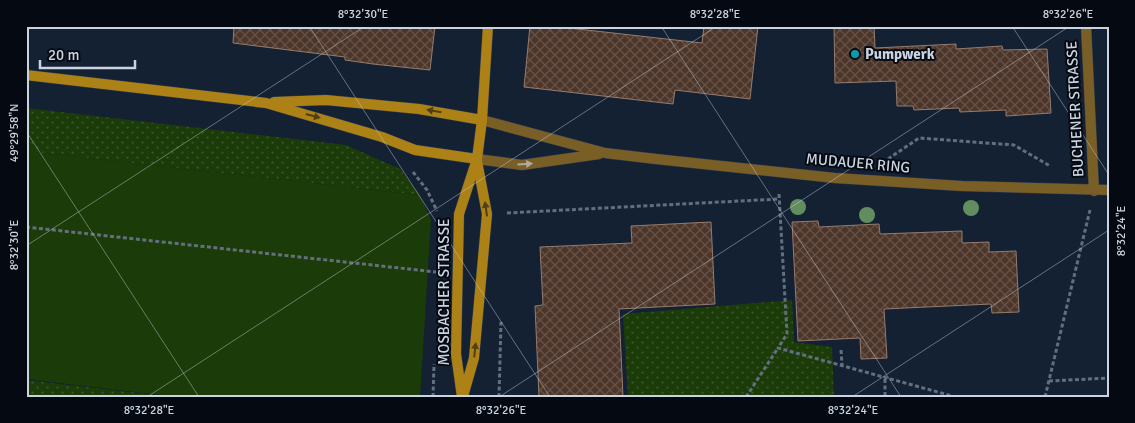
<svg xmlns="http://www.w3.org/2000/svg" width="1135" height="423" viewBox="0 0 1135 423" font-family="Signika,sans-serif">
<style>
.grass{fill:url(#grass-dots)}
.green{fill:#1b3b08}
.building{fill:url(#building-cross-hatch);stroke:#967b6d}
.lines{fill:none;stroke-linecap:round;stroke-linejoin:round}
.street-casing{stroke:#303d4f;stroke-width:11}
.secondary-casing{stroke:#303d4f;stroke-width:11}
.path{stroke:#636f7f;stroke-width:3;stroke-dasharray:4 2.5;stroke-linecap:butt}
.street{stroke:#795e26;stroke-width:10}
.secondary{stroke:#ac8116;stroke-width:10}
.tree{fill:#628e5f}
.oneway{fill:#504014}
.oneway2{fill:#aeaa9f}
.ticks{fill:none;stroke:#cad3e0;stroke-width:1;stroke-opacity:0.45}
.culture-dot{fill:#0f9aa8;stroke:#050a12;stroke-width:2}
.labels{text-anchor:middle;stroke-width:4;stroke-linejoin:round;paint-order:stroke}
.poi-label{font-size:15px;font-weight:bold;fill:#cad3e0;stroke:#050a12;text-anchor:start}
.street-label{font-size:15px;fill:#cad3e0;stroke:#050a12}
.neatline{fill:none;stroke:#cad3e0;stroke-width:2}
.ticks-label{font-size:12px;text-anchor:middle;fill:#cad3e0}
</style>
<defs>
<pattern id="grass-dots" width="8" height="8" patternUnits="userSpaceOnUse" patternTransform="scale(1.25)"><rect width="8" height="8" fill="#1b3b08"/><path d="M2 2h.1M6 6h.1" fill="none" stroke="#3b562c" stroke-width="1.8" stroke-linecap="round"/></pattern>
<pattern id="building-cross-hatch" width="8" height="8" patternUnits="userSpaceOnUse" patternTransform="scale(1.25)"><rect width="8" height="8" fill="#4d3629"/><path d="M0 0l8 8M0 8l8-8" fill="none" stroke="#655248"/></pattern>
</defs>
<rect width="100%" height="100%" fill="#132133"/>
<path class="grass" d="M26,108l320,37 54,24 20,26 -394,-44z
M792,300l2,42 38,5 2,50h-206l-5,-83z
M26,380l148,17h-148z"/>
<path class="green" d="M26,151l394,44 11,25 -11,177h-243l-151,-18z"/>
<path class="building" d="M234,26h201l-5,44 -57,-6 -28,-4v-3l-112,-14z
M530,26h21l151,17 2,-17h54l-8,73 -75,-9 -2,14 -149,-17z
M834,26h40l1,22 81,-4v5l46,-3 1,4 44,-1 4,64 -45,3v-6l-46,2 -1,-4 -45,2 -1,-4h-16l-1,-25 -61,2z
M818,221l1,6 60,-3 1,10 82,-3v12l27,-1v10l27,-1 3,61 -27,1 -1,-9 -107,5 3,49 -26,1 -1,-21 -62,3 -6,-119z
M711,222l4,82 -96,5 4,88h-84l-4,-91 8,-1 -3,-58 92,-4 -1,-17z"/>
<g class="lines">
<defs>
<path id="street" d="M1086,26l8,165
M482,120l123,33 51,6 179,19 127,8 147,4
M477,159l45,6 77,-11"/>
<path id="secondary" d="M26,75l240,28 116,34 33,13 62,9
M274,102l52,-2 93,9 63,11
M464,393l10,-35 13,-144 -10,-53
M462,397l-6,-43 3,-140 18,-55 5,-39 6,-94"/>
</defs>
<use href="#street" class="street-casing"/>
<use href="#secondary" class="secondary-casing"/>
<path class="path" d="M888,159l31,-21 95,7 36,21
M413,172l14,18 10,21
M779,194l8,140 -9,14 178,49
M507,213l272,-14
M26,227l410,45
M841,350l1,15
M885,379v18
M1049,381l60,-3
M433,397l1,-33
M499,397l2,-75
M746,397l32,-49
M1045,397l45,-187"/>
<use href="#street" class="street"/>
<use href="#secondary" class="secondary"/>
</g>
<g class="tree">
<circle cx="798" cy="207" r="8"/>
<circle cx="971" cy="208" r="8"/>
<circle cx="867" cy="215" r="8"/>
</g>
<defs><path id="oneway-solid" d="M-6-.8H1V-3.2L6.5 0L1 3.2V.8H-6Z" transform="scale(1.25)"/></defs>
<g class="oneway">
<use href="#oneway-solid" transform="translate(434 111) rotate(-170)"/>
<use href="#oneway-solid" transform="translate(313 116) rotate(15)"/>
<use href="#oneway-solid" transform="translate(486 209) rotate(-98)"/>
<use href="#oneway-solid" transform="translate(475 350) rotate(-84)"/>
</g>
<use class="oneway2" href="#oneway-solid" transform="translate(525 164) rotate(-3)"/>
<path class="ticks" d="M309,26l241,371M661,26l240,371M1012,26l97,149M26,131l173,266M26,246l339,-220M147,397l570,-371M499,397l571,-371M852,397l257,-167"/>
<circle class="culture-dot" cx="855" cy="54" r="5"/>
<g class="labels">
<g class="poi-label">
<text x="865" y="59">Pumpwerk</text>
</g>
<g class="street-label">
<text transform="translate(1075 109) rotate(-93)" y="5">BUCHENER STRASSE</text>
<text transform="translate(858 163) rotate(5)" y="5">MUDAUER RING</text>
<text transform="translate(444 292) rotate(-90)" y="5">MOSBACHER STRASSE</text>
</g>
</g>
<rect width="1135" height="423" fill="none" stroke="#050a12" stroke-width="55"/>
<path d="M40 60v8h95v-8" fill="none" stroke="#cad3e0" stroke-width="2.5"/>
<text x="48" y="60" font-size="15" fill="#cad3e0" stroke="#050a12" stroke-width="4" paint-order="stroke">20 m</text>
<rect x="28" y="28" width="1080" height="368" class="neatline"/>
<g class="ticks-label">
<text x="363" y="18">8°32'30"E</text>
<text x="715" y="18">8°32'28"E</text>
<text x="1068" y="18">8°32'26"E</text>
<text transform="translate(14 133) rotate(-90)" y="4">49°29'58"N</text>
<text transform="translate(1121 231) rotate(-90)" y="4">8°32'24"E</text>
<text transform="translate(14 245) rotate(-90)" y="4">8°32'30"E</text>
<text x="149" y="414">8°32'28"E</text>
<text x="501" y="414">8°32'26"E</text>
<text x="853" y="414">8°32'24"E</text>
</g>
</svg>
